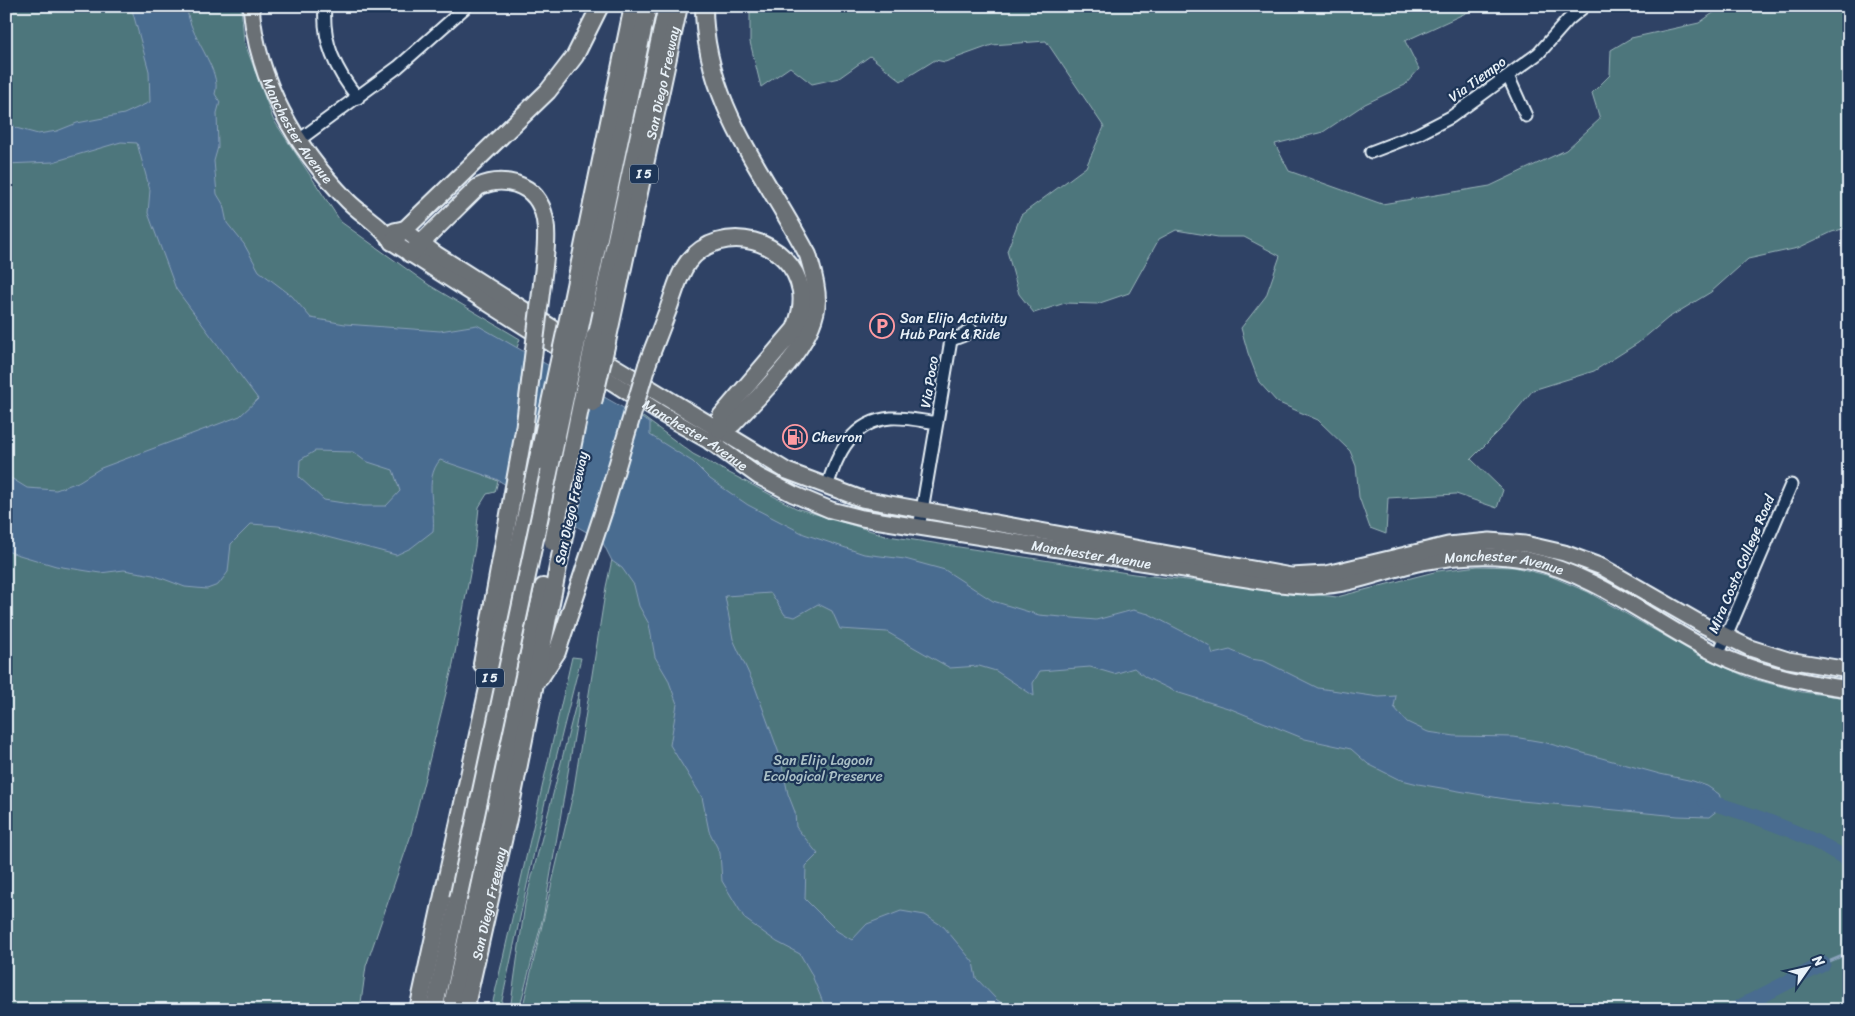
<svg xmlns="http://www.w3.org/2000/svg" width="1855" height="1016" viewBox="0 0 1855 1016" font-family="Sriracha,sans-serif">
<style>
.green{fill:#4d767b;stroke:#9ab4ba}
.water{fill:#496c90;stroke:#89a1ba;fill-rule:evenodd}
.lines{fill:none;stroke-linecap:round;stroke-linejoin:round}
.stream{stroke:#89a1ba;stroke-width:2.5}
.river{stroke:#496c90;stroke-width:15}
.minor-casing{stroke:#e8f1f8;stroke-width:15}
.major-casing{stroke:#e8f1f8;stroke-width:19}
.highway-casing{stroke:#e8f1f8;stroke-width:20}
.minor{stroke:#1d3557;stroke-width:11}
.major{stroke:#6b6f75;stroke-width:15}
.highway{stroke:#6b6f75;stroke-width:16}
.highway-bridge-casing{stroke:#e8f1f8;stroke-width:20;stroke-linecap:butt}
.highway-bridge{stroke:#6b6f75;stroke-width:16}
.labels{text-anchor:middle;stroke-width:4.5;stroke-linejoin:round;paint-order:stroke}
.shield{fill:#1d3557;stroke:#abb9c8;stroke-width:1}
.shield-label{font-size:12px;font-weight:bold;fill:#e8f1f8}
.street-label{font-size:14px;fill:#e8f1f8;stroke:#1d3557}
.poi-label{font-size:14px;fill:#e8f1f8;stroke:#1d3557;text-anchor:start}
.park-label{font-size:14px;fill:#aac0c6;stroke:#1d3557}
</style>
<rect width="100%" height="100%" fill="#2f4265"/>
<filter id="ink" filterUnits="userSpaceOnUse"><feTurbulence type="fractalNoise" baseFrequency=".02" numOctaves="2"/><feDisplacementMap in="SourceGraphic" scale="10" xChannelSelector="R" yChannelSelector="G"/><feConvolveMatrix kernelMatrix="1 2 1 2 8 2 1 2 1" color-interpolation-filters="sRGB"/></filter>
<g filter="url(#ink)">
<path class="green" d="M6,6h235l3,35 29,78 68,103 88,63 91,54 -45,132 23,10 -3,11 -8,2 -8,13 -4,40 -23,122 -42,169 -44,128 -6,44h-354z
M750,6h731l-76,35 14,28 -14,16 -40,19 -42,28 -48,12 14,27 93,33 108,-18 76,-36 34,-31 -8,-26 18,-18 1,-25 20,-12 68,-15 24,-17h126v221l-17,5 -34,16 -50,11 -37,33 -43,26 -30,25 -44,28 -61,19 -33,40 -29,29 32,31 -6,18 -41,-14 -68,4 -2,36 -16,-6 -11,-31 -3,-31 -6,-15 -32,-31 -41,-18 -18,-20 -11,-29 -7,-25 25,-32 14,-40 -36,-19h-26l-42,-7 -17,9 -30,54 -32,11 -32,-1 -31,10 -15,-19 -12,-43 14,-36 65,-48 18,-40 -58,-86 -54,4 -47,17 -10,-2 -34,21 -31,-25 -31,22 -27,6 -22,-17 -29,20 -11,-45z
M643,417l50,37 103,54 92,28 246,38 203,23 101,-26 40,-5 36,1 36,9 38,16 110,63 51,23 53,14 47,6v312h-1327l51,-216 33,-207z
M572,657l9,1 -37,148 -44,204h-9z
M579,692l-1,22 -34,199 -25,97h-9l15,-106z"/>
<path class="water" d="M131,6h56c0,29 36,64 28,88l5,8 -3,11 1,34 -4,14 3,33 6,10 4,19 17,21 15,27 33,25 19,22 34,6 95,7 37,-6 173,98v12l43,27 17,17 38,26 56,29 60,20 41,5 40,11 48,31 46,14 57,5 37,-10 16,4 54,28 7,4 3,8 17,-4 21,9 13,2 54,27 61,9 17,-1 -2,11 13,15 21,10 27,4 59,1 29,5 117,32 33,7 14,5 12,8 4,12 -14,11 -31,-1 -167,-16 -93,-16 -20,-5 -30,-15 -17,-15 -46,-10 -74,-30 -55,-17 -31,-15 -11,-9 -20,6 -24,-7 -50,4 -7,12 1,13 -38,-25 -17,-5 -29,2 -63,-36 -47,-3 -8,-18 -14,-7 -23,13 -10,-2 -14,-22 -46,3 8,43 22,48 25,69 8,38 7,18 1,15 22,27 -12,12 -1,33 32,32 15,9 15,-16 34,-13 24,4 19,12 29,35 3,16 21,22 16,10h-187l-15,-37 -11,-19 -23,-12 -32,-23 -23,-38 -2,-28 -11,-22 -7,-34 -32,-52 7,-41 -9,-25 -13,-22 -6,-33 -10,-18 -5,-21 -12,-17 -10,-7 -10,-20 -106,-62 -56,-19c-17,20 -4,49 -7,71l-22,17 -15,7 -92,-24 -26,-5 -27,-2 -20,20 -3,28 -10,13 -11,4 -22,-2 -32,-12 -29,-5 -24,3 -44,-7 -50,-15v-76l21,13 29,2 22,-8 23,-14 139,-52 18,-17 -82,-110 -28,-76 2,-23 -13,-47 -16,-1 -68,20 -47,2v-47l10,11 22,6 19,-3 20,-8 47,-9 26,-12 -1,-31zM315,451l38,1 12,9 28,9 7,21 -14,15h-23l-39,-6 -25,-23 1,-17z"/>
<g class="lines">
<path class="stream" d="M1823,964l26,-11"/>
<path class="river" d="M1705,801c41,11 111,36 144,60
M1734,1010l89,-46"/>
<defs>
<path id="minor" d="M325,6c-3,36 11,65 33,92
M1508,76l18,40
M299,140l99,-73 69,-61
M1371,152l47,-18 33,-17 88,-64 29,-33 17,-14
M827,487c10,-33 25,-66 64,-69 15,-1 32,3 46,5
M919,528l32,-188 13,-5 7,-6
M1719,653l72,-168"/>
<g id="major">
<path id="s1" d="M251,6c6,75 45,142 97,195 14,14 33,24 44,41l270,172 49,28 47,34 35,18 38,16 31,8 417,66c12,1 25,3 37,2 38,-1 71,-17 107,-24 35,-7 71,-9 105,-2 78,16 138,75 210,103 36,14 73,21 111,26"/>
<path d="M394,231l9,-2 33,25 139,88"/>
<path d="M594,354l193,117 75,28 429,77 35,-2 122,-29 42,-4 35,3 39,9 38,14 103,59 45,22 38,12 61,10"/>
</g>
<g id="highway">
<path d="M704,6c0,97 61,167 104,249 4,14 9,29 9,45 -1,44 -56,93 -84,124l-13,6 -9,12"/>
<path d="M392,242l156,-151 27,-35 25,-50"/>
<path d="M410,254l68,-67c13,-6 24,-7 38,-3 42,14 29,67 26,100"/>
<path d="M571,305l62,-299"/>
<path d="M584,309l64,-303"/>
<path d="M595,335l72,-329"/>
<path id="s2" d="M607,342l72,-336"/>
<path d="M647,365c6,-17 13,-33 19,-50 7,-17 11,-38 22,-53 33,-42 104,-23 113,29 2,14 -1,25 -6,38l-74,87 -1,14"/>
<path d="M482,664l42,-233"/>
<path d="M540,678l17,-26 47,-142"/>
<path d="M418,1010l119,-547"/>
<path d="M434,1010l24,-111"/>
<path d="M451,1010l92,-423"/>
<path id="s3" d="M465,1010l45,-200 64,-324"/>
</g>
</defs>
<use href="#minor" class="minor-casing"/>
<use href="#major" class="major-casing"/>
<use href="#highway" class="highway-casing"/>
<use href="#minor" class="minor"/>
<use href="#major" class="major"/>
<use href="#highway" class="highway"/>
<defs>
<path id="highway-bridge" d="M593,403l14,-61
M524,431l18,-147
M537,463l34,-158
M604,510l43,-145
M553,542l42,-207
M458,899l126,-590"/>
</defs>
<use href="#highway-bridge" class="highway-bridge-casing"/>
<use href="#highway-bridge" class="highway-bridge"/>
</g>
</g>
<defs>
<symbol id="parking-ring" viewBox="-11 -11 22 22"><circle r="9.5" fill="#1d3557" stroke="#ff9aa2" stroke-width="1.5"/><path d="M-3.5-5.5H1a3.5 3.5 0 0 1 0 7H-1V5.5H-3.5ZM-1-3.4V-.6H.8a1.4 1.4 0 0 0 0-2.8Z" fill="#ff9aa2"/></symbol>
<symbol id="fuel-ring" viewBox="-11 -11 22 22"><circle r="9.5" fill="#1d3557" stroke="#ff9aa2" stroke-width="1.5"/><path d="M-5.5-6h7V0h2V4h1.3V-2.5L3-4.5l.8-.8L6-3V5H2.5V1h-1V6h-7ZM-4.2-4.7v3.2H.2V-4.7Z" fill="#ff9aa2"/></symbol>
</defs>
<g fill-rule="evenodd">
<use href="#parking-ring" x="868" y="312" width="28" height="28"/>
<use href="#fuel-ring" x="781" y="423" width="28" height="28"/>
</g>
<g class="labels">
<g class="shield">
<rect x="630" y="164.5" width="28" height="19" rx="4"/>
<rect x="476" y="668.5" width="28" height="19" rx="4"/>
</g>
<g class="shield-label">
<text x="644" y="178">I 5</text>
<text x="490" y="682">I 5</text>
</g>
<g class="street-label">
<text transform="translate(1477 79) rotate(-36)" y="5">Via Tiempo</text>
<text dy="5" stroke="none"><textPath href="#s2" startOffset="265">San Diego Freeway</textPath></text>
<text dy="5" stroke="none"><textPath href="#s1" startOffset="135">Manchester Avenue</textPath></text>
<text transform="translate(929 382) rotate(-81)" y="5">Via Poco</text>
<text dy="5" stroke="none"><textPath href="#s1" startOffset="642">Manchester Avenue</textPath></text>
<text transform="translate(571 508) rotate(-78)" y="5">San Diego Freeway</text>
<text dy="5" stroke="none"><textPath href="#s1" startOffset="1062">Manchester Avenue</textPath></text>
<text transform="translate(1741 564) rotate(-67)" y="5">Mira Costa College Road</text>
<text dy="5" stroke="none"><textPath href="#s1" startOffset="1481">Manchester Avenue</textPath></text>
<text dy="5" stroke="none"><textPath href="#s3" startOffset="109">San Diego Freeway</textPath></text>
</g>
<g class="poi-label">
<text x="900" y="323">San Elijo Activity<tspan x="900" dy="16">Hub Park &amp; Ride</tspan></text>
<text x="812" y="442">Chevron</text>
</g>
<g class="park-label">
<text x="823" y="765">San Elijo Lagoon<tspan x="823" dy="16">Ecological Preserve</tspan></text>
</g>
</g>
<rect width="1855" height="1016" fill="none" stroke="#1d3557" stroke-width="25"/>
<rect x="12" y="12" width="1830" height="991" fill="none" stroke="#e8f1f8" stroke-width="2" filter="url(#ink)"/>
<g transform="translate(1808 968) rotate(56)" stroke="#1d3557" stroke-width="4" paint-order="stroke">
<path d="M0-4L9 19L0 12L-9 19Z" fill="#e8f1f8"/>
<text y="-8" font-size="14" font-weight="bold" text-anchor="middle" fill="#e8f1f8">N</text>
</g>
</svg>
